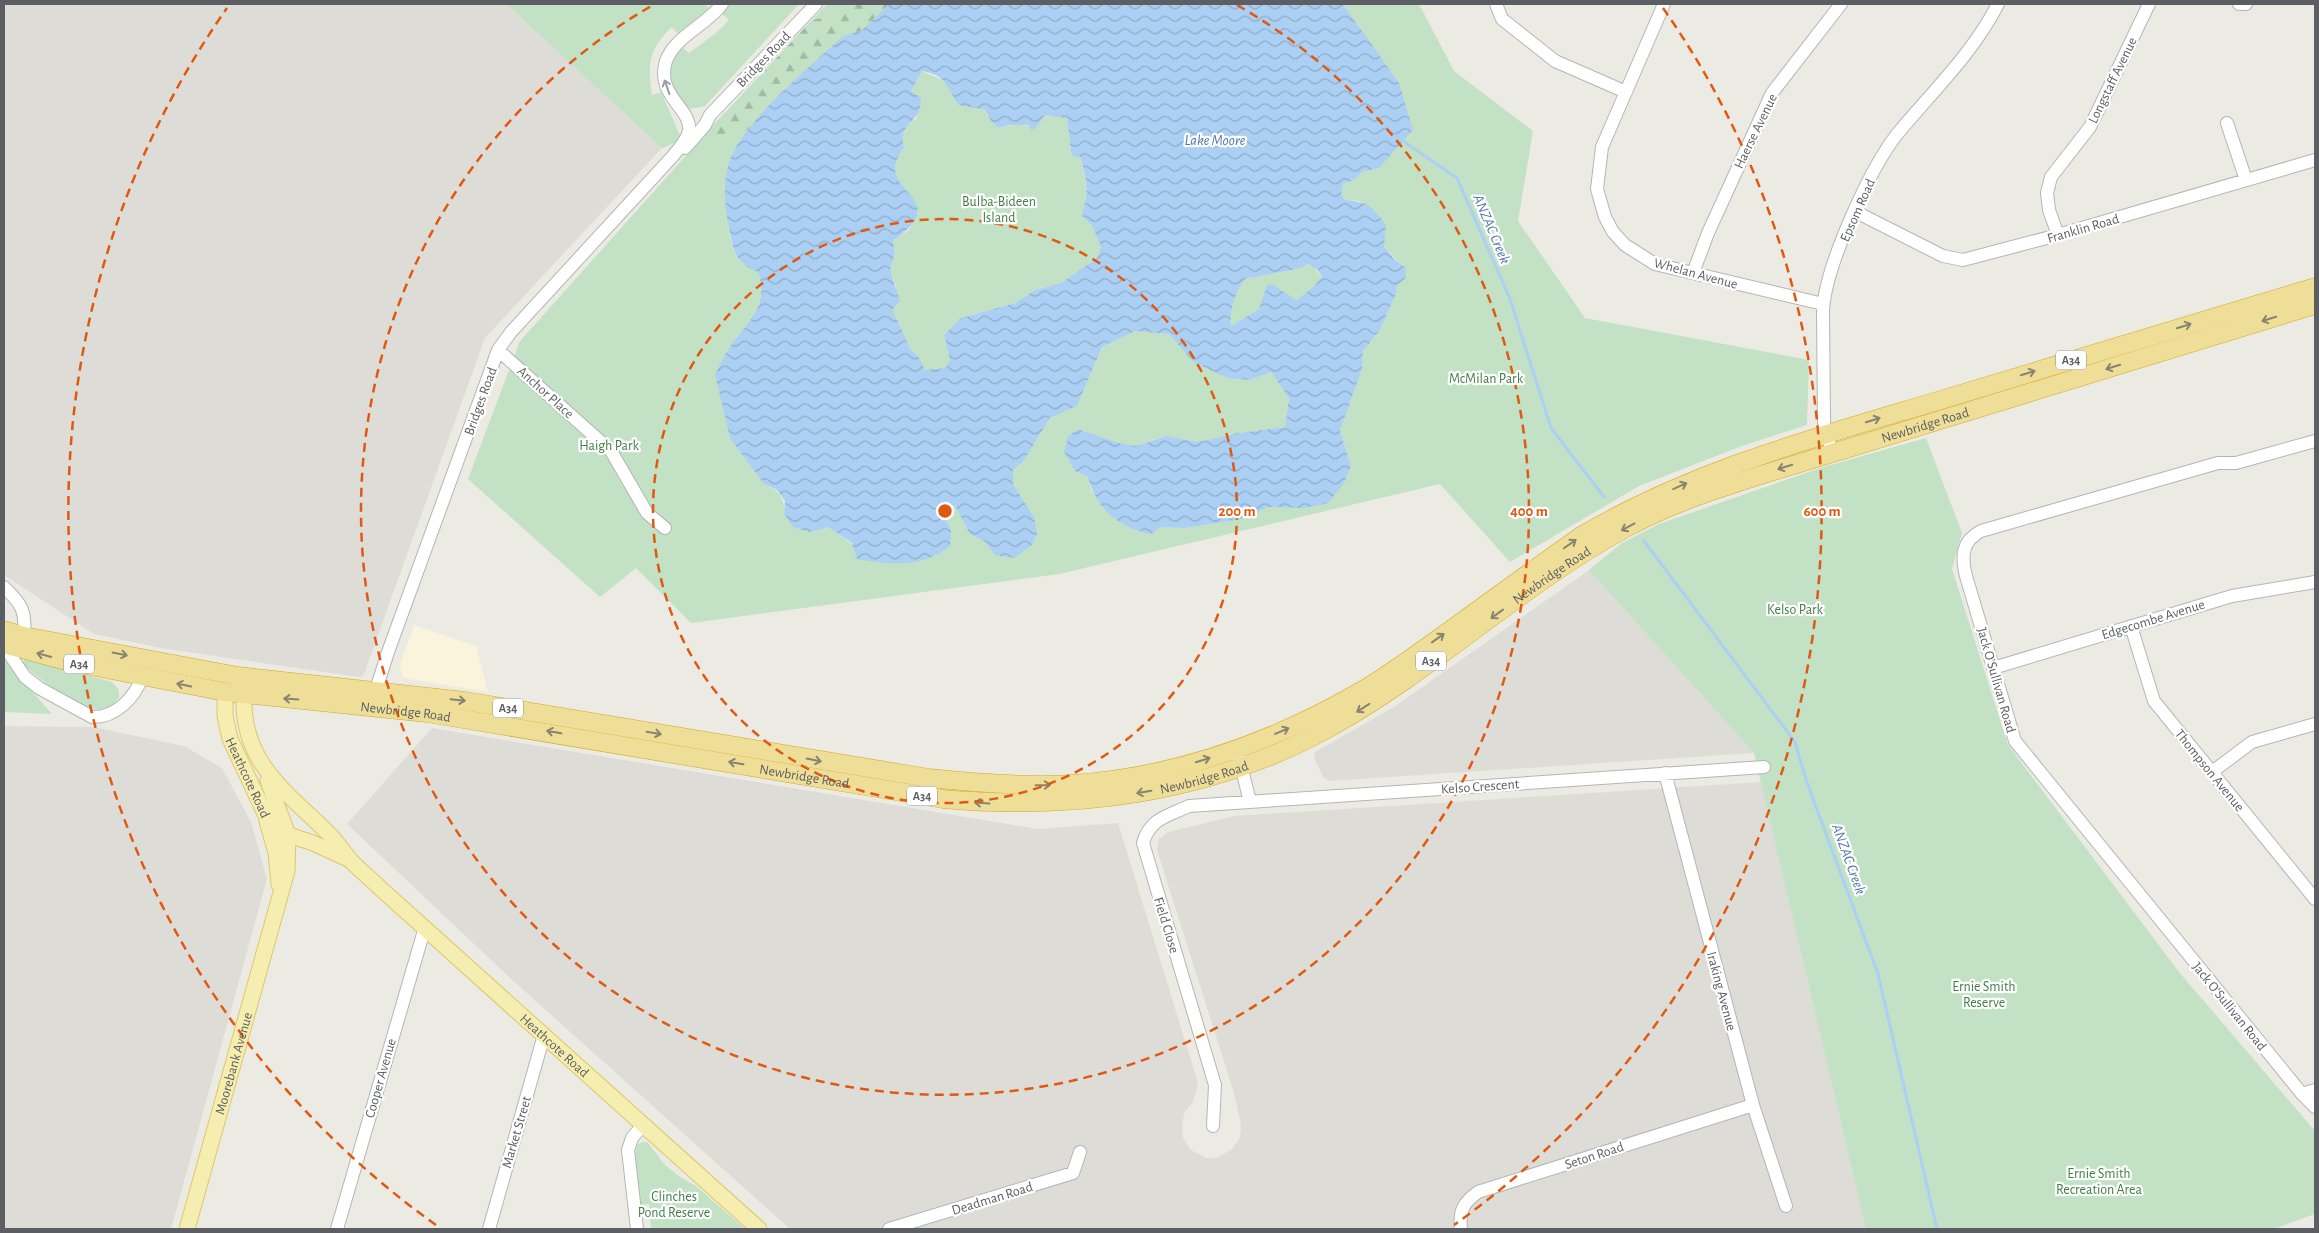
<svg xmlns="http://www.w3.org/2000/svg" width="2319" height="1233" viewBox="0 0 2319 1233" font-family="'Alegreya Sans',sans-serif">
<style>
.commercial{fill:#f9f4db}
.industrial{fill:#dedcd7}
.green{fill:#c3e1c4}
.forest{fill:url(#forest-firs)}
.water{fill:url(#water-waves);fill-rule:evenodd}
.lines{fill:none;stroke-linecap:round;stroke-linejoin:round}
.stream{stroke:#abd0f4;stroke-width:3}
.minor-casing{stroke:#b4b5b9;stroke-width:14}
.major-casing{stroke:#dfc669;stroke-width:17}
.highway-casing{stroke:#d4a61c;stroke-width:19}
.minor{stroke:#fff;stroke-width:12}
.major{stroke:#f5eeb0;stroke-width:15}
.highway{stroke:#efde97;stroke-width:18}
.oneway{stroke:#9d9ea1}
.oneway2{stroke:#878472}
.ring{fill:none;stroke:#e15910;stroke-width:2.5;stroke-dasharray:9 6}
.labels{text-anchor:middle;stroke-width:4.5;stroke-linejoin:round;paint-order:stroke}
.shield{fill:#fff;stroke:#8c8e91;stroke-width:1}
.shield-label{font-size:12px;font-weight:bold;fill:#5b5e62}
.street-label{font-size:14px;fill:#5b5e62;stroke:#fff}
.park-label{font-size:14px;fill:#3f7e46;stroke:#fff}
.water-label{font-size:15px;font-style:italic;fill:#4f76ac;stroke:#fff}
.centre{fill:#e15910;stroke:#fff;stroke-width:2.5}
.ring-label{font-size:15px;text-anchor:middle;font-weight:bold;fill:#e15910;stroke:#fff;stroke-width:4.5;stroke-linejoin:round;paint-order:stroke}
</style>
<defs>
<pattern id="forest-firs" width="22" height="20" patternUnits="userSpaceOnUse" patternTransform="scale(1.25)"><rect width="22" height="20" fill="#c3e1c4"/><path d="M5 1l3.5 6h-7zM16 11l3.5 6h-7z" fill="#a1baa3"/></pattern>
<pattern id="water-waves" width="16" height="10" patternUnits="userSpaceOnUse" patternTransform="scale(1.25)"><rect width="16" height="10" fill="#abd0f4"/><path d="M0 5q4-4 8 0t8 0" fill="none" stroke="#8eacc9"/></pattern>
</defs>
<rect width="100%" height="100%" fill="#ecebe3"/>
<path class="commercial" d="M414,625l62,21 12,46 -85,-14 -3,-14z"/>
<path class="industrial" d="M4,4h502l156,144 -177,190 -121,336 -4,3 -194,-28 -72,-15 -90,-59z
M1589,570l165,183 -425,28 -6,-4 -9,-19 1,-6 79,-45z
M4,726l89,1 91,19 38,22 29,54 16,57 -96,350h-167z
M432,728l606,101 80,-6 79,257 1,6 -5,16 -8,9 -3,13 1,14 8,12 15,8h11l15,-9 8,-11 1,-13 -7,-32 -77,-243 2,-11 9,-7 66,-16 527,-34 105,447h-1076l-280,-251 -163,-154z"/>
<path class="green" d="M506,4h198l5,4 -31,26 -6,-7c-23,22 -25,37 -20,68l9,-3 21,48 -20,8z
M729,4h70l-94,102 -15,3c-12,-10 -27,-29 -19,-46 2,-5 8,-11 12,-15l6,5 27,-20 13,-13 -7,-6z
M827,4h62l-28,27 -133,192c5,27 3,38 30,49 11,36 -10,52 -31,79l37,133c15,7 21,13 20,30l26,18 18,-5 24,17 99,-13 -8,-18 3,-9 9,2 15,28 15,8 10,13 39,-38 -21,-33v-14l10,-8 27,-44 27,-12 25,-59 33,-16 34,3 24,28 57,18 21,-8 18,26 -4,29 -47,6 -40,9 -33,-6 -29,10 -17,-3 -41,-14 -10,7 7,35 13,6 4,15 59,42 11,-7 22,1 67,-12 16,-10 12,2 72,-42 -11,-35 22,-62 1,-18 17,-21 16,-36 1,-9 8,-18c-22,-16 -33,-42 -45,-66l-15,-1 -4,-6 2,-10 11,-4 8,-8 17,-4 -16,-136 -20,-28h76l35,67 79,60 -15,90 67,97 224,42 -2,65 -65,21 -103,40 -129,76 -70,-78 -381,90 -368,49 -55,-55 -36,29 -132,-118 52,-138 188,-210z
M922,71l25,11c9,22 15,25 38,28l2,5 12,13c12,-4 25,-4 37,0l9,-13 22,2 4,35 9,4c5,21 10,38 1,59l11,9 9,23 -4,11 -36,25 -26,7 -20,13 -54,15 -17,17 6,25 -5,8 -20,2 -6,-13 -10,-9 -4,-12 -14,-27 5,-23 -6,-16 5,-16 -2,-13 16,-11 9,-17c-7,-28 -38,-36 -14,-65 -4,-14 1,-22 13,-30l-6,-27z
M1308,264l6,3 8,10c-5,7 -18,19 -26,23l-8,-3 -7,-8 -17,12 -5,8 -28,17c-2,-15 5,-35 14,-47l52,-10z
M1926,438l36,95 -10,36 56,176 171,227 136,159v83l-41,15h-408l-112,-476 -165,-183 33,-27 37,-19 161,-56z
M24,658l88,24 7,8v7c-3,5 -9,11 -15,12 -20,5 -67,-31 -81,-45z
M4,661l2,1 46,52 -48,-2z
M642,1142h5l18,23 15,12 16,9 49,43h-94l-2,-25 -9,1 -5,-48 2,-12z"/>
<path class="forest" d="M842,4h47l-28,27 -18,5 -97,95 -33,6 -5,-6 103,-110 25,-8z"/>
<path class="water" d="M889,4h454l56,79 14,47 -34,38 -17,4 -8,8 -11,4 -2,10 4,6c24,2 27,7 41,25l-2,21 10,13 11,8 1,11 -9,7 -1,9 -16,36 -17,21 -1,18 -22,62 11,35 -7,17 -16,20 -24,5 -37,-1 -16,9 -22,5 -45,7 -22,-1 -11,7c-33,-7 -54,-24 -63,-57l-13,-6 -11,-19 4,-16 10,-7 41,14 17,3 30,-10 32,6 40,-9 47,-6 4,-29 -18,-26 -21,8 -22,-2 -35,-16 -24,-28 -34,-3 -33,16 -25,59 -27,12 -27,44 -10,8v14l21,33 3,17 -6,12 -17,12 -19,-3 -10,-13 -15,-8 -15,-28 -8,-2 -4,9 8,18 -1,15c-26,22 -61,19 -93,13l-5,-16 -24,-16 -18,5 -17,-5 -9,-13 1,-13 -8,-11 -13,-6 -34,-46 -15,-63c4,-8 8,-17 13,-25 18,-28 42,-41 30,-78 -24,-10 -24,-19 -29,-44 -5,-24 -7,-53 4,-75 18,-38 78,-87 110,-117l18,-5zM922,71c27,5 23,16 37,34l26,5 6,11 8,7 10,-3h19l3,5 5,-2 9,-13 22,3 4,34 3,5 6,-1c6,21 10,38 1,59l11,10 9,22 -4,11 -36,25 -26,7 -20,13 -54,15 -17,17 6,25 -5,8 -20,2 -6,-13 -10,-9 -4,-12 -13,-26 8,-9 -10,-31 5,-16 -2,-13c66,-46 -25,-48 11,-93 -7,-27 17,-22 17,-50l-10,-7zM1308,264l10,6 4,7c-5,7 -19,19 -26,23l-24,-16 -5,1 -8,24 -28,17c-2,-15 5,-35 14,-47l52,-10z"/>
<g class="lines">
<path class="stream" d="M1400,139l57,39 53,121 41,129 53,69
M1644,541l151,201 11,38 72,194 59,255"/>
<defs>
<path id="minor" d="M1496,4l6,15 53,42 71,31
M1664,4l-62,143 -5,42 8,28 8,15 12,13 30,19 168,40
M2239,4h7
M2227,123l19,57
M685,148l20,-23 5,-10 106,-111
M1856,212l87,44 20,4 95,-25 257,-75
M2058,235l-9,-25 -2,-17 4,-16 39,-50 59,-123
M1693,273l15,-40 64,-140 69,-89
M498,350l113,101 36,62 18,15
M2315,441l-79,22h-18l-237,68c-19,10 -20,25 -15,45l49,165 287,353 13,13
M1832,453l-8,-30 -1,-112c2,-44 47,-143 75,-178 35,-42 75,-80 100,-129
M4,587c18,17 22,24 20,49
M2131,626l23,75 161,198
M4,646l21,31 14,11 53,29c24,1 43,-20 50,-40
M1993,668l239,-72 83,-14
M373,699l15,-47 110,-302 13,-18 161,-175c6,-7 15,-17 17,-26 3,-23 -34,-35 -23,-70 9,-25 41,-36 56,-57
M1237,749l13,53
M2212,772l40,-30 63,-18
M1665,773l88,332 33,101
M2302,1094l13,-4
M1213,1126l2,-41 -72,-242c7,-25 25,-27 46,-37l575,-39
M337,1229l88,-302
M489,1229l55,-194
M637,1229l-9,-79 4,-12 11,-13
M889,1229l184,-56 7,-21
M1461,1229c-2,-18 2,-26 17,-37l275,-87"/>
<g id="major">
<path id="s1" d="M225,692v24l5,23 39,83 14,11 30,10 33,15"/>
<path id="s2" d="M244,695c-3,68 43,97 86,140 8,8 14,18 22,27 9,9 19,17 28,26l379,341"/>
<path d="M267,821l9,32 3,31"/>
<path id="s3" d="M187,1229l100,-358 1,-36 -20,-54"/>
</g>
<g id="highway">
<path d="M4,630l20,6 214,40 227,25 464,77c47,5 95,9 143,6 105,-7 206,-44 296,-97 28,-17 54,-37 81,-56 44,-32 88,-64 132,-95 110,-65 232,-98 353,-134 127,-39 254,-77 381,-115"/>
<path id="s4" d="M4,644l66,18 155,30 202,21 516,86c133,12 268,-6 386,-71 105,-58 192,-143 297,-200 43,-24 89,-38 135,-53l554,-170"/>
</g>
</defs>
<use href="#minor" class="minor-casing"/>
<use href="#major" class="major-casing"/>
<use href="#highway" class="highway-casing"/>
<use href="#minor" class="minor"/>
<use href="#major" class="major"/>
<use href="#highway" class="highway"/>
</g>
<defs><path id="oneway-shaft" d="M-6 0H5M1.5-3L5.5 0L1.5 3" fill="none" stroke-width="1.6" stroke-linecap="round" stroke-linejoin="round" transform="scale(1.25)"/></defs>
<use class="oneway" href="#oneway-shaft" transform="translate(667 87) rotate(-109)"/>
<g class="oneway2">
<use href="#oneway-shaft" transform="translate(2269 319) rotate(163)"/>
<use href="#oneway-shaft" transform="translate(2184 326) rotate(-17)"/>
<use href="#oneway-shaft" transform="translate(2113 367) rotate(163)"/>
<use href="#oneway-shaft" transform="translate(2028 373) rotate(-17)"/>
<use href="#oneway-shaft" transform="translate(1873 420) rotate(-17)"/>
<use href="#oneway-shaft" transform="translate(1785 467) rotate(163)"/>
<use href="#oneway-shaft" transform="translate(1680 486) rotate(-24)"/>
<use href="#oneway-shaft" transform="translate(1628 527) rotate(152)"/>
<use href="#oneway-shaft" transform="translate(1570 544) rotate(-35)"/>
<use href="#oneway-shaft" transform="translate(1497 614) rotate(144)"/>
<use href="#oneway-shaft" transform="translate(1438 638) rotate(-36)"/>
<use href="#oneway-shaft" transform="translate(120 654) rotate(11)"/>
<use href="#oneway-shaft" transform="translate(44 655) rotate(-165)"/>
<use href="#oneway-shaft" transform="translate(184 685) rotate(-169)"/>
<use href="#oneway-shaft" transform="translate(291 699) rotate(-176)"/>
<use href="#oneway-shaft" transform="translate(458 700) rotate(6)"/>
<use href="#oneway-shaft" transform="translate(1363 708) rotate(147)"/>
<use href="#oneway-shaft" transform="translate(1282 731) rotate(-23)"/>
<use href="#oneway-shaft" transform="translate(554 732) rotate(-170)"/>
<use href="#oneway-shaft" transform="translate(654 733) rotate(9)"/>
<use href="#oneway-shaft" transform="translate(814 760) rotate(11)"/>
<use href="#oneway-shaft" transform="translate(1203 760) rotate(-17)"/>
<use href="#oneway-shaft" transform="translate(736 763) rotate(-170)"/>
<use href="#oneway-shaft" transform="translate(1043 785) rotate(-1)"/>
<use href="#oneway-shaft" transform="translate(1144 792) rotate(170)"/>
<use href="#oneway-shaft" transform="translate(982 803) rotate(-176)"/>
</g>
<g class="ring">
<circle cx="945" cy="511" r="292"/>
<path d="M1237 5A584 584 0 1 1 653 5"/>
<path d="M436 1225A877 877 0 0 1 227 8M1663 8A877 877 0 0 1 1454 1225"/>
</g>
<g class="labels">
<g class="shield">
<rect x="2056" y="350.5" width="30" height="19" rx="4"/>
<rect x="1416" y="651.5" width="30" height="19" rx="4"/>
<rect x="64" y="654.5" width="30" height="19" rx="4"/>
<rect x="493" y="698.5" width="30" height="19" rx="4"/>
<rect x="907" y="786.5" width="30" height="19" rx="4"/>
</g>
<g class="shield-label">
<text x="2071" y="364">A34</text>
<text x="1431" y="665">A34</text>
<text x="79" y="668">A34</text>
<text x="508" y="712">A34</text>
<text x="922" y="800">A34</text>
</g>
<g class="street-label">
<text transform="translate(763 59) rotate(-46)" y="5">Bridges Road</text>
<text transform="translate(2112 80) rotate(-64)" y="5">Longstaff Avenue</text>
<text transform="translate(1755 131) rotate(-64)" y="5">Haerse Avenue</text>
<text transform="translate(1857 210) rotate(-66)" y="5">Epsom Road</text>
<text transform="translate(2083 228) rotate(-16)" y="5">Franklin Road</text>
<text transform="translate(1696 273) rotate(15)" y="5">Whelan Avenue</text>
<text transform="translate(546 392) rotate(42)" y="5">Anchor Place</text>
<text transform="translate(480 401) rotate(-70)" y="5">Bridges Road</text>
<text dy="5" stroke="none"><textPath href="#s4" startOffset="2026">Newbridge Road</textPath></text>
<text dy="5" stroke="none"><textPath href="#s4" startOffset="1621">Newbridge Road</textPath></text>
<text transform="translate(2153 619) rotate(-17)" y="5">Edgecombe Avenue</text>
<text transform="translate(1997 680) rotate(74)" y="5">Jack O'Sullivan Road</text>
<text dy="5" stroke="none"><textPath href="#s4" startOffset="408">Newbridge Road</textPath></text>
<text transform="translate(2210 770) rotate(51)" y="5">Thompson Avenue</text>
<text dy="5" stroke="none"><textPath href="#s4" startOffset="812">Newbridge Road</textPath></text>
<text dy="5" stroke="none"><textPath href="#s4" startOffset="1216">Newbridge Road</textPath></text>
<text dy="5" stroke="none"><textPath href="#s1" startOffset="90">Heathcote Road</textPath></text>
<text transform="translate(1480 786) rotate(-4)" y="5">Kelso Crescent</text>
<text transform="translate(1167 925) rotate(73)" y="5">Field Close</text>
<text transform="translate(1722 991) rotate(75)" y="5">Iraking Avenue</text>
<text transform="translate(2230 1006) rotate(51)" y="5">Jack O'Sullivan Road</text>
<text dy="5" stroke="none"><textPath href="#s2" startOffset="479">Heathcote Road</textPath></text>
<text dy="5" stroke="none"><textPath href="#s3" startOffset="172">Moorebank Avenue</textPath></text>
<text transform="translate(380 1078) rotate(-74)" y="5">Cooper Avenue</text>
<text transform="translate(516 1132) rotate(-74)" y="5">Market Street</text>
<text transform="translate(1594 1155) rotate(-18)" y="5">Seton Road</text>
<text transform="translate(992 1198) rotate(-17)" y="5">Deadman Road</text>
</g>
<g class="park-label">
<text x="999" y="206">Bulba-Bideen<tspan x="999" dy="16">Island</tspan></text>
<text x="1486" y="383">McMilan Park</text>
<text x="609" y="450">Haigh Park</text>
<text x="1795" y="614">Kelso Park</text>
<text x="1984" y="991">Ernie Smith<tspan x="1984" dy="16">Reserve</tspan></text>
<text x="2099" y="1178">Ernie Smith<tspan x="2099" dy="16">Recreation Area</tspan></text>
<text x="674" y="1201">Clinches<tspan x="674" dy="16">Pond Reserve</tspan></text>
</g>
<g class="water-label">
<text x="1215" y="145">Lake Moore</text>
<text transform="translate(1492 229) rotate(67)" y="5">ANZAC Creek</text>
<text transform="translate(1849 859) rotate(70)" y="5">ANZAC Creek</text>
</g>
</g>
<circle cx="945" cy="511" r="8" class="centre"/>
<g class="ring-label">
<text x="1237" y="516">200 m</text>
<text x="1529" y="516">400 m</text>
<text x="1822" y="516">600 m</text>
</g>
<rect width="2319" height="1233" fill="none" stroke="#5b5e62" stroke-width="10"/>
</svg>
